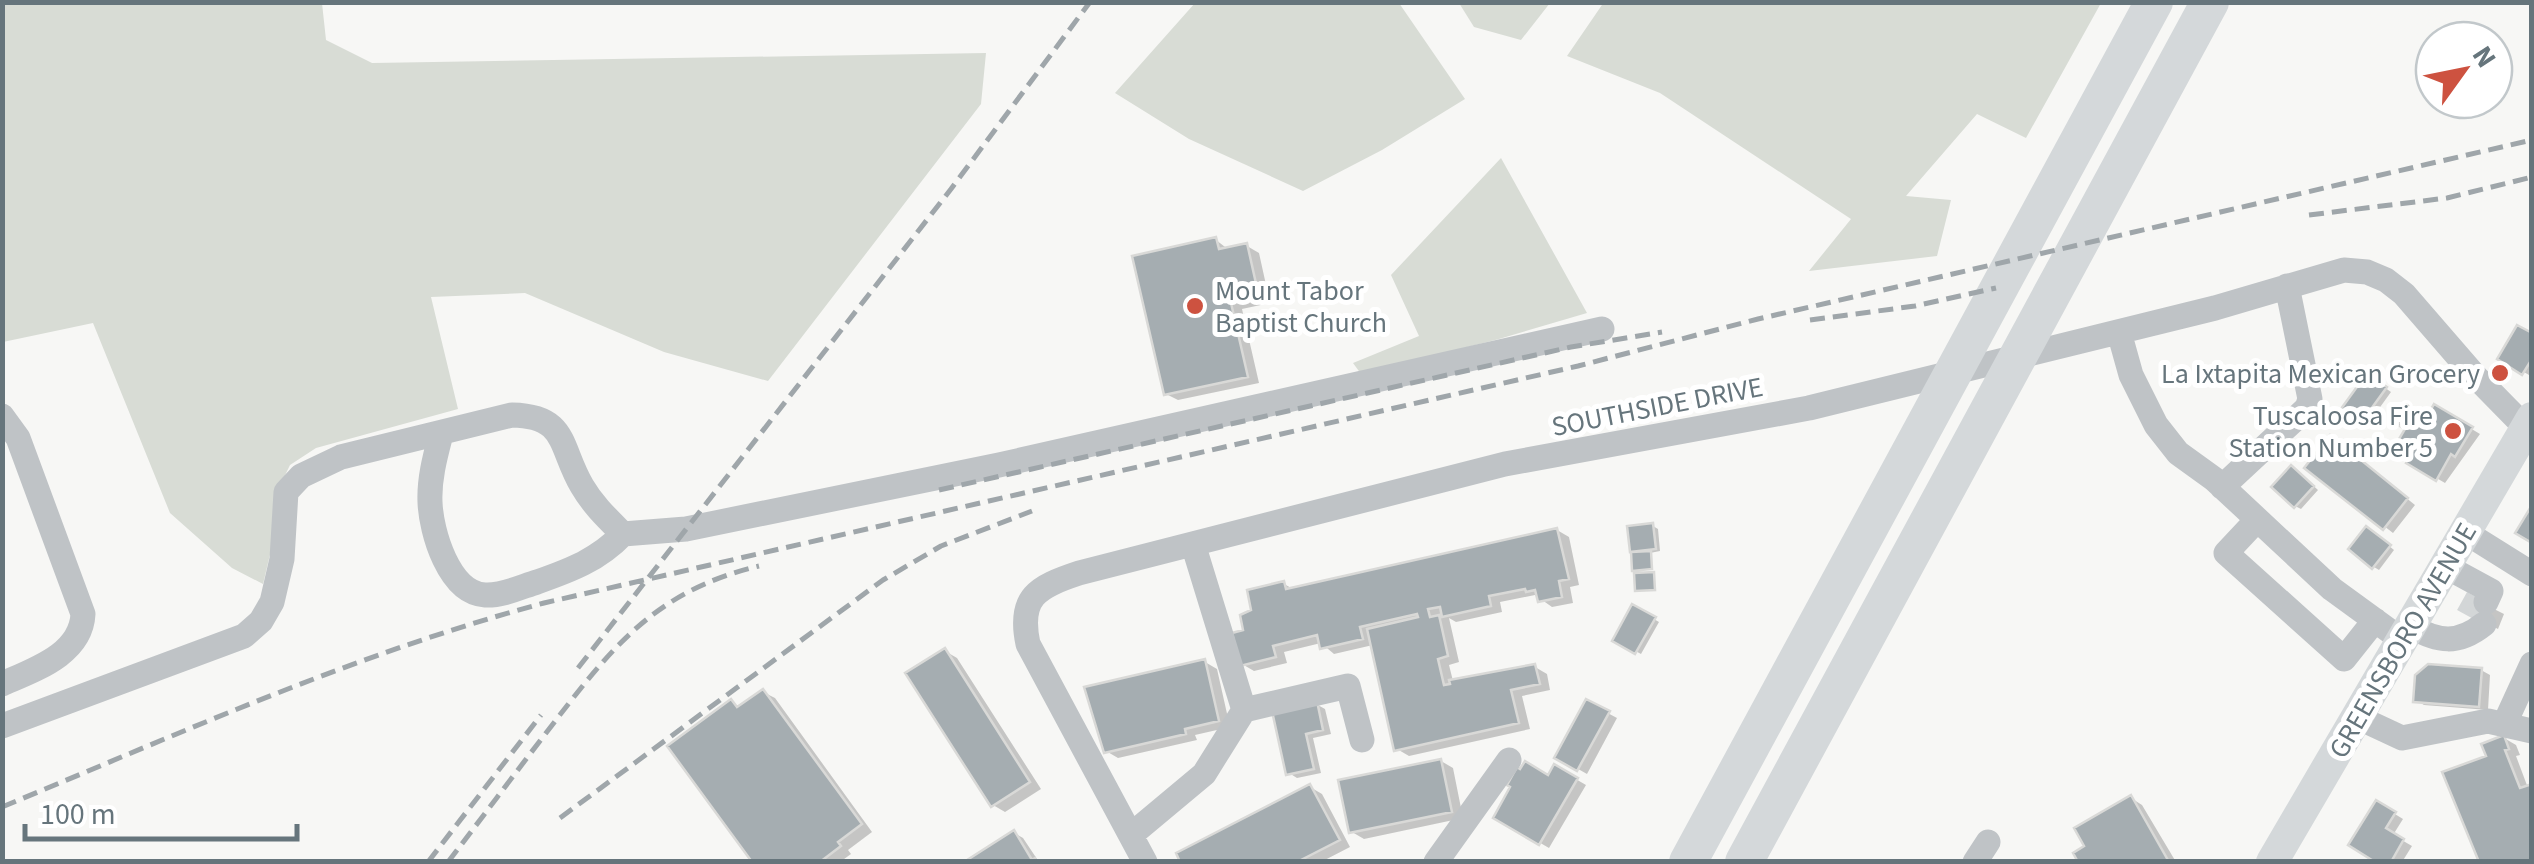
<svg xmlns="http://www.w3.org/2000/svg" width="2534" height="864" viewBox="0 0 2534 864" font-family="'Source Sans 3',sans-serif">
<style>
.green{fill:#d8dcd5}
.shadow{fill:#0003}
.building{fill:#a5adb1;stroke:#d9d9d7;stroke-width:2.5}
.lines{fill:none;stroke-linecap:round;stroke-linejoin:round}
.minor-tunnel{stroke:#d3d6d7;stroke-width:25;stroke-dasharray:25 12;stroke-linecap:butt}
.minor{stroke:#bfc3c6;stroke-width:25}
.major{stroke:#d4d8da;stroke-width:32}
.highway{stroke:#d4d8da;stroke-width:38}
.rail{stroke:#9fa6aa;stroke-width:5;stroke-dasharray:15 8;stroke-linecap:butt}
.poi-dot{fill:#cd5240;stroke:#fff;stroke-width:4}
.labels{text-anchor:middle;stroke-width:10;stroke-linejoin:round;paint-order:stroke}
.poi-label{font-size:28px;fill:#66757c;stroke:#fff;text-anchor:end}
.street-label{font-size:28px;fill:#66757c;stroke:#fff}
</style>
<rect width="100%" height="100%" fill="#f7f7f5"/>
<path class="green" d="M1604,2h497v1l-75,135 -49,-24 -71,82 45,4 -14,56 -128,15 42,-52 -191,-126 -93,-37z
M3,3h319l4,37 46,23 614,-10 -5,51 -213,277 -104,-29 -139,-59 -94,4 27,112 -142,39 -26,17 -15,31 -3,50 -9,38 -31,-16 -62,-55 -77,-190 -90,19z
M1399,3l66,96 -83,51 -79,41 -114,-52 -74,-46 80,-90z
M1459,3h91l-29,37 -47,-13z
M1501,158l86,155 -88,26 -138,35 -8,-11 66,-27 -28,-61z"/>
<path class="shadow" d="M1216,240l13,10 18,-4 12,7 11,50 -28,6 17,74 -81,17 -12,-6z
M2532,336v34l-3,5 -29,-17z
M2368,376l23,16 -26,36 -24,-16z
M2435,407l45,27 -35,49 -36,-21z
M2339,444l76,61 -22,28 -85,-66z
M2297,471l21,19 -17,19 -6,-3z
M1653,526l5,3 2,22 -20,4 -8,-5z
M1557,530l12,7 10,48 -9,2 3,16 -21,4 -17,-12 -35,7 2,10 -46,10 -7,-4 10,44 -10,3 4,16 82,-14 12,7 3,16 -28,6 8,33 -121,27 -12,-7 -24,-104 -39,9 -13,-11 -37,9 3,11 -33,8 -12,-7 4,-32 38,-48 11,6z
M2372,532l22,18 -15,20 -5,-3z
M2472,598l32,16 -6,15 -33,-17z
M1633,607l26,15 -18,32 -26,-14z
M945,651l12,7 84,131 -36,23 -12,-7z
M1205,662l12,7 13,58 -35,8 2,5 -79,18 -12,-7z
M2481,670l9,5 -2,35 -64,-5 -8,-5z
M763,692l12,6 97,134 -24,18 3,4 -11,8h-85l-24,-160 9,5z
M1587,702l30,16 -30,56 -30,-17z
M1316,704l9,5 6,25 -18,4 8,35 -24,5 -8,-5z
M2504,738l12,7 4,10 -4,1 12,32 4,74 -43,-105z
M1441,761l12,7 10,50 -99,21 -12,-7z
M1555,767l31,18 -37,63 -53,-31 25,-45 28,6z
M1310,787l12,7 28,53 -29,15h-138z
M2131,798l11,7 34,57h-95l7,-15z
M2377,803l26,16 -10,16 19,11 -10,16h-22z
M1014,833l9,5 16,24h-72z"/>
<path class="building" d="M1216,237l3,12 28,-6 12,54 -28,6 17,74 -84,18 -32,-139z
M2517,325l15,8v26l-10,16 -25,-16z
M2367,373l20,14 -29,40 -20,-14z
M2434,404l39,23 -18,30 -4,-3 -15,27 -30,-18 8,-15 -15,-9 6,-10 -7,-4 11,-19 18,10z
M2330,435l78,63 -25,32 -79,-62z
M2291,465l23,21 -20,22 -23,-21z
M2532,505v38l-17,-10z
M1653,523l3,26 -26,3 -3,-26z
M2366,526l25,19 -19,24 -24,-20z
M1557,528l12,51 -10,2 3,16 -24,5 -3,-12 -9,2 -1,-3 -36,7 2,10 -49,11 -2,-10 -12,2 2,8 9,-2 9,41 -10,3 6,26 6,-1 -1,-4 86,-16 5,20 -29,6 8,33 -125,28 -27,-122 51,-12 -1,-3 -57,13 3,12 -43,10 -3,-14 -44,11 3,11 -36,9 -8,-33 11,-3 -3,-15 11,-5 -4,-20 37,-9 2,8z
M1651,551l1,18 -20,2 -1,-19z
M1654,572l1,18 -20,1 -1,-18z
M1632,604l24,13 -21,37 -23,-13z
M945,648l85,134 -39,25 -86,-134z
M1205,659l14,62 -34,8 1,5 -82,19 -20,-66z
M2428,664l54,4 -3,39 -66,-5 2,-27z
M763,689l99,135 -24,18 3,4 -21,16h-68l-85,-116 64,-47 6,8z
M1586,699l24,12 -33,60 -23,-13z
M1317,701l6,29 -17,4 8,35 -28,6 -14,-64z
M2504,735l5,14 -4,1 15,38 12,-4v78h-53l-37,-90 44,-16 -5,-12z
M1441,759l11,53 -103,21 -11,-53z
M1525,761l23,14 6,-11 24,14 -39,67 -46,-27 17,-31 -3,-2 10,-18 3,2z
M1310,784l30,56 -43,22h-117l-4,-9z
M2131,795l38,67h-91l-5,-9 11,-7 -10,-18z
M2376,800l20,12 -10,16 18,11 -13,23h-16l-27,-17z
M1014,830l18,30 3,-2 2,4h-73z"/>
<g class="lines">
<path class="minor-tunnel" d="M2468,616l10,-18"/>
<path class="minor" d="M2119,332l12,43 25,50 22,28 36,26 118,110 70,51
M2,416l16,22 65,176c-2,40 -47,55 -81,70
M441,434c-6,23 -12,45 -11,68 1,30 19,91 55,93 17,1 36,-8 52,-13 34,-12 61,-22 86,-48
M2222,487l85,-79 3,-9 -23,-113
M2256,521l-30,32 118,106 31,-39
M2465,532l67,42
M2445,566l46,25 -5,11
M2410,626c28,16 48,19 74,-2
M1244,710l104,-24 14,54
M2357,717l45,21 86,-17 44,10
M2504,725l28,-61
M2,726l242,-90 17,-15 11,-19 10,-43 4,-67 15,-16 40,-19 171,-42c56,1 47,32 70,71 11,19 26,33 41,48l63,-5 313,-64 603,-136
M1131,835l73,-61 40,-64 -51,-166
M1145,862l-117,-218c-10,-47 9,-57 51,-71l426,-109 304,-56 406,-100 129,-38 23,2 19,8 18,14 71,82 51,52
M1436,862l73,-102
M1975,862l13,-20"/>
<path class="major" d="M2272,862l260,-444"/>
<path class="highway" d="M1688,862l466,-860
M1744,862l466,-860"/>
<path class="rail" d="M2309,215l138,-17 85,-21
M1810,320l105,-14 81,-18
M939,490l632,-143 91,-15
M578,668l373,-479 139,-187
M2,807c179,-74 355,-154 542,-204l1034,-237 180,-47 774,-179
M560,818l323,-238 58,-34 91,-35
M428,862l113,-147
M448,862c33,-43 65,-86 98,-129 63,-82 107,-142 213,-167"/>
</g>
<g class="poi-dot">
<circle cx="1195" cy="306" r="10"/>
<circle cx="2500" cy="373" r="10"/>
<circle cx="2453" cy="431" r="10"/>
</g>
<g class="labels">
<g class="poi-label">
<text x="1215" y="300" text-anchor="start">Mount Tabor<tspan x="1215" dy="32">Baptist Church</tspan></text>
<text x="2480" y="383">La Ixtapita Mexican Grocery</text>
<text x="2433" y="425">Tuscaloosa Fire<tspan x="2433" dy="32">Station Number 5</tspan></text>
</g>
<g class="street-label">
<text transform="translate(1657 406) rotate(-11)" y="10">SOUTHSIDE DRIVE</text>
<text transform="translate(2402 640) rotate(-60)" y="10">GREENSBORO AVENUE</text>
</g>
</g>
<rect width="2534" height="864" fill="none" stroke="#66757c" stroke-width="10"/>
<g transform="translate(2464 70) rotate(57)"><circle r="48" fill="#ffffff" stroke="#c2c8cb" stroke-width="2.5"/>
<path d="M0-8L18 38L0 25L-18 38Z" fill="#cd5240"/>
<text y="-15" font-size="28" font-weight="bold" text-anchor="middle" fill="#66757c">N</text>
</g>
<path d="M25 824v15h272v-15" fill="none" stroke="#66757c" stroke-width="5"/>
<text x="40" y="824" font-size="30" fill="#66757c" stroke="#ffffff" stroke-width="8" paint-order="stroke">100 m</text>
</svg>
